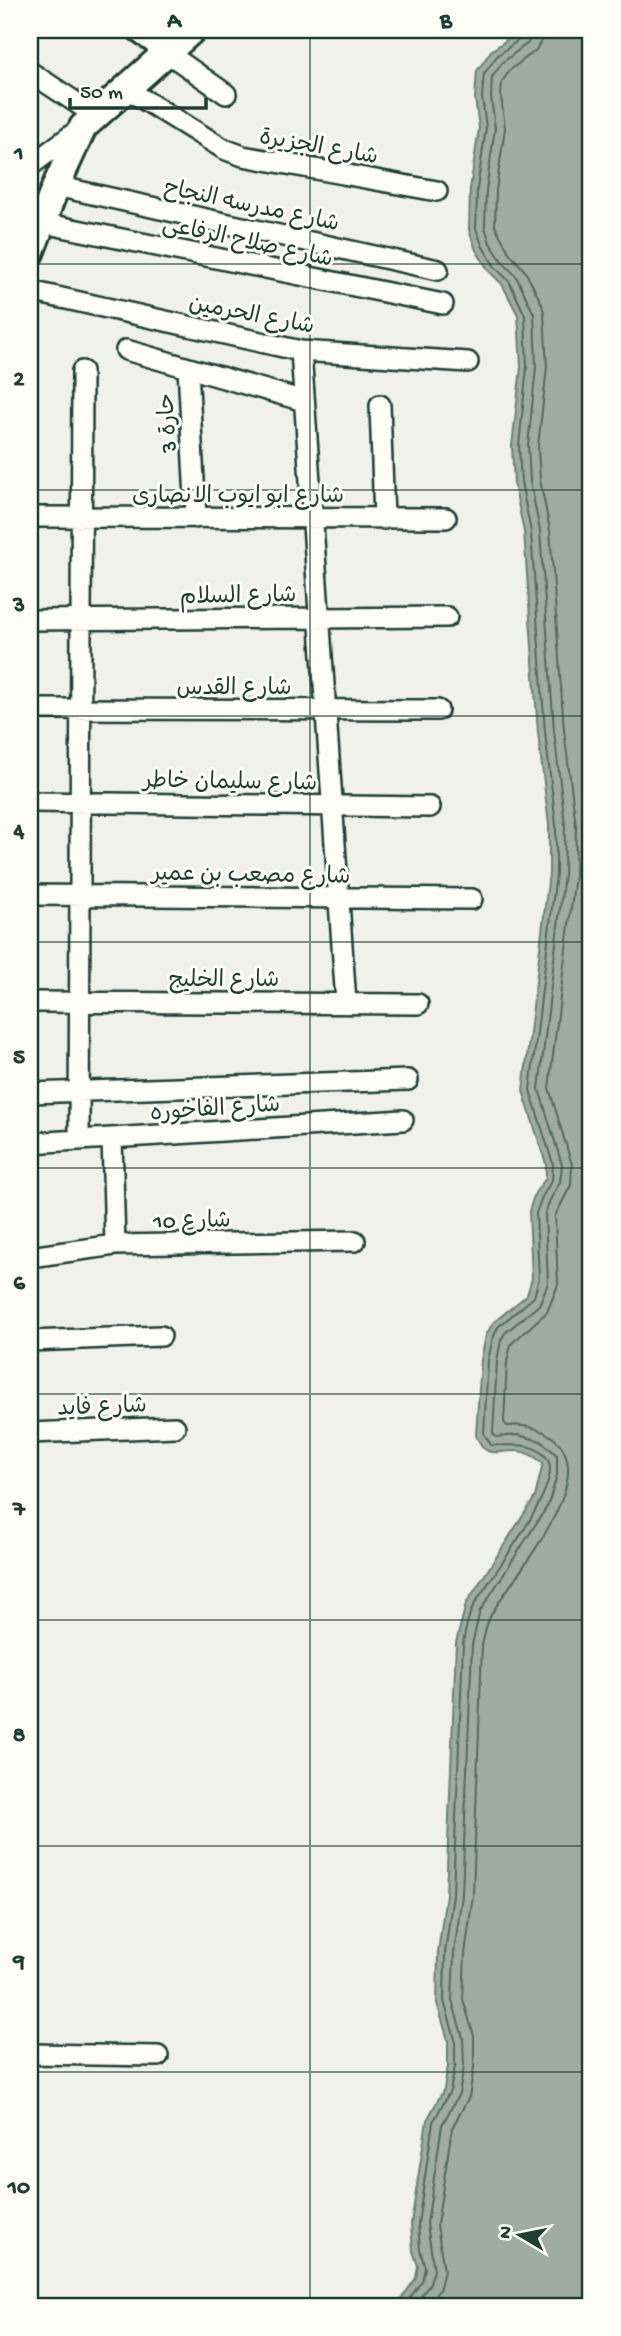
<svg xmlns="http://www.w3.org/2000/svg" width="621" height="2336" viewBox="0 0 621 2336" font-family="'Gochi Hand','Playpen Sans Arabic',sans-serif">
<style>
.water{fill:#9faca4;stroke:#6c8077;stroke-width:2}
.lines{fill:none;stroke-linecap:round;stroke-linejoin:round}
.shore{stroke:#526961;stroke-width:2}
.street-casing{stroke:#1f3d34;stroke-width:24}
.secondary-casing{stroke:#1f3d34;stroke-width:32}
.street{stroke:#fdfcf7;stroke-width:19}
.secondary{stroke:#fdfcf7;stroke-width:26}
.grid{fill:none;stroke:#1f3d34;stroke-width:2;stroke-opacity:0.55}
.labels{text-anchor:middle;stroke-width:6;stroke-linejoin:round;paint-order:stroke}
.street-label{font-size:23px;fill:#1f3d34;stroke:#fdfcf7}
.neatline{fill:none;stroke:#1f3d34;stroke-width:2.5}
.grid-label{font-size:23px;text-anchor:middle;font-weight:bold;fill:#1f3d34}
</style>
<rect width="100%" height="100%" fill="#f0f1eb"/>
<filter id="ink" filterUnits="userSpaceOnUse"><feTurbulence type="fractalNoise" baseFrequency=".0143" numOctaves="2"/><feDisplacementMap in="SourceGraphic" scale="14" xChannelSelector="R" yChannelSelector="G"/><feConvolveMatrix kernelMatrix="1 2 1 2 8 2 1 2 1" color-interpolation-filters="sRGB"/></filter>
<g filter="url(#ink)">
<path class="water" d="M517,30h74v2276h-195l20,-28 2,-12 -5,-15 -2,-27 16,-104 17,-31 4,-23v-26l-11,-37 1,-51 8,-58 10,-251 10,-39 69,-107 8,-34c-8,-6 -15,-11 -25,-12 -21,-1 -32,10 -42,-16l5,-75 5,-25 7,-12 34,-28 5,-17 -3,-67 6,-18 11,-15v-14l-23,-73 26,-218v-48l-11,-92 -14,-201 -10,-49 -2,-37 9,-79 -3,-52 -16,-31 -13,-13 -13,-21 -7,-20 1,-41 9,-61 -4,-30 2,-27 14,-20 24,-17z"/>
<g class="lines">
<path class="shore" d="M404,2306l18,-25 3,-13 -5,-19 -2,-25 15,-102 17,-31 5,-24v-28l-11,-38 1,-48 8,-59 10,-250c2,-12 4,-26 10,-37 12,-24 96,-126 73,-150 -15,-17 -36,-10 -55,-12l-7,-11 4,-74 5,-22 5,-11 36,-30 5,-19 -3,-65 6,-16 10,-17 1,-16 -23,-74 26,-216v-49l-11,-93 -14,-200 -10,-50 -2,-36 8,-79 -2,-52 -16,-34 -14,-14 -12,-20 -7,-18 1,-40 9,-61 -4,-31 2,-23 13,-18 24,-18 2,-8
M414,2306l15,-21 5,-15 -7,-46 15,-99 17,-31 5,-27 -1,-29 -11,-38 2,-47 8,-58 10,-250 8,-34 68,-106 9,-30v-20l-16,-14 -23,-6 -22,2 -3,-4 4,-72 4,-21 4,-7 34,-28 9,-22 -3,-69 5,-14 10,-18 2,-17 -23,-76 25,-215 1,-49 -11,-94 -14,-200 -10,-50 -2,-35 8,-79 -2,-53 -18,-38 -14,-15 -12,-18 -5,-16 1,-37 9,-62 -4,-31 1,-20 11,-15 25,-19 4,-13
M427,2306l12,-16 5,-19 -7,-46 15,-97 17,-31 5,-30v-31l-11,-37 2,-45 8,-59 9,-249c2,-11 4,-22 9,-31 21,-39 114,-139 61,-178 -13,-10 -29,-13 -45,-11l-3,-4 3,-60 4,-18 36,-32 11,-27 -3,-69 16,-31 1,-20 -23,-77 26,-213 1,-49 -12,-96 -14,-200 -10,-50 -2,-34 9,-79 -3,-53 -2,-10 -17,-33 -15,-17 -15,-28 1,-35 9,-63 -4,-32 1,-14 8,-12 26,-20 5,-9 1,-11"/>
<defs>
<path id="street" d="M135,30l91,64
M30,72l65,43
M125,88l99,61 19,7 194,35
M30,166l52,-39
M56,186l382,84
M43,223l400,81
M30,291l271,60 167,11
M126,350l178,51
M301,351l45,652
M188,368l8,150
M380,405l4,114
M30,517l416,1
M30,620l417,-3
M30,709l408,1
M30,802l400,5
M30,895l442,4
M30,1002l388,2
M30,1093l378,-13
M112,1138l3,107
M79,1140l3,-769
M30,1143l373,-23
M30,1257l85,-12 240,-4
M30,1341l131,-5
M30,1433l145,-6
M30,2054l128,2"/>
<path id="secondary" d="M30,253l26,-67 27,-59 109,-97"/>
</defs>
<use href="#street" class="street-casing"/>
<use href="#secondary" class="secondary-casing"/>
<use href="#street" class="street"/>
<use href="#secondary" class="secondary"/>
</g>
</g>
<path class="grid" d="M310,30v2276M30,264h561M30,490h561M30,716h561M30,942h561M30,1168h561M30,1394h561M30,1620h561M30,1846h561M30,2072h561"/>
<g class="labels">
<g class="street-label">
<text transform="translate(319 145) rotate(10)" y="8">شارع الجزيرة</text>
<text transform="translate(252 204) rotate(12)" y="8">شارع مدرسه النجاح</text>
<text transform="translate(248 240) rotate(12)" y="8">شارع صلاح الرفاعى</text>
<text transform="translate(252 313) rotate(11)" y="8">شارع الحرمين</text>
<text transform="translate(166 423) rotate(-93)" y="8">حارة 3</text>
<text x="238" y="502">شارع ابو ايوب الانصارى</text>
<text transform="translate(238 594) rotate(-1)" y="8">شارع السلام</text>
<text x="234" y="694">شارع القدس</text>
<text transform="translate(230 780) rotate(1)" y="8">شارع سليمان خاطر</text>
<text transform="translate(251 873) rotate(1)" y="8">شارع مصعب بن عمير</text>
<text x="224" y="986">شارع الخليج</text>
<text transform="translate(215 1107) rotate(-4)" y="8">شارع الفاخوره</text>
<text transform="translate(192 1219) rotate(-1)" y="8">شارع 10</text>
<text transform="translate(102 1405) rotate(-2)" y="8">شارع فايد</text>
</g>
</g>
<rect width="621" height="2336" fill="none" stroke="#fdfcf7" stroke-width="77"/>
<g transform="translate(520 2235) rotate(280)" stroke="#fdfcf7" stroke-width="5" paint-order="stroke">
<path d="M0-5L12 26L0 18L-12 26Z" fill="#1f3d34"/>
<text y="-10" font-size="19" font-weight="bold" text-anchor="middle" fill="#1f3d34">N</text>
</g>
<path d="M70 98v10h136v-10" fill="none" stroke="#1f3d34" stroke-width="3.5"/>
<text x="80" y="98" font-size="21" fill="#1f3d34" stroke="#fdfcf7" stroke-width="5" paint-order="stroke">50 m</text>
<rect x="38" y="38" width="544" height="2260" class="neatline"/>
<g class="grid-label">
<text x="174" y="27">A</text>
<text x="446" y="27">B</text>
<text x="19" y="159">1</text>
<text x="19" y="385">2</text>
<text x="19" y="611">3</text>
<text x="19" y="837">4</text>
<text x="19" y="1063">5</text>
<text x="19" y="1289">6</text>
<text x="19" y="1515">7</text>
<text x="19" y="1741">8</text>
<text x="19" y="1967">9</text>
<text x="19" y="2193">10</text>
</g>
</svg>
